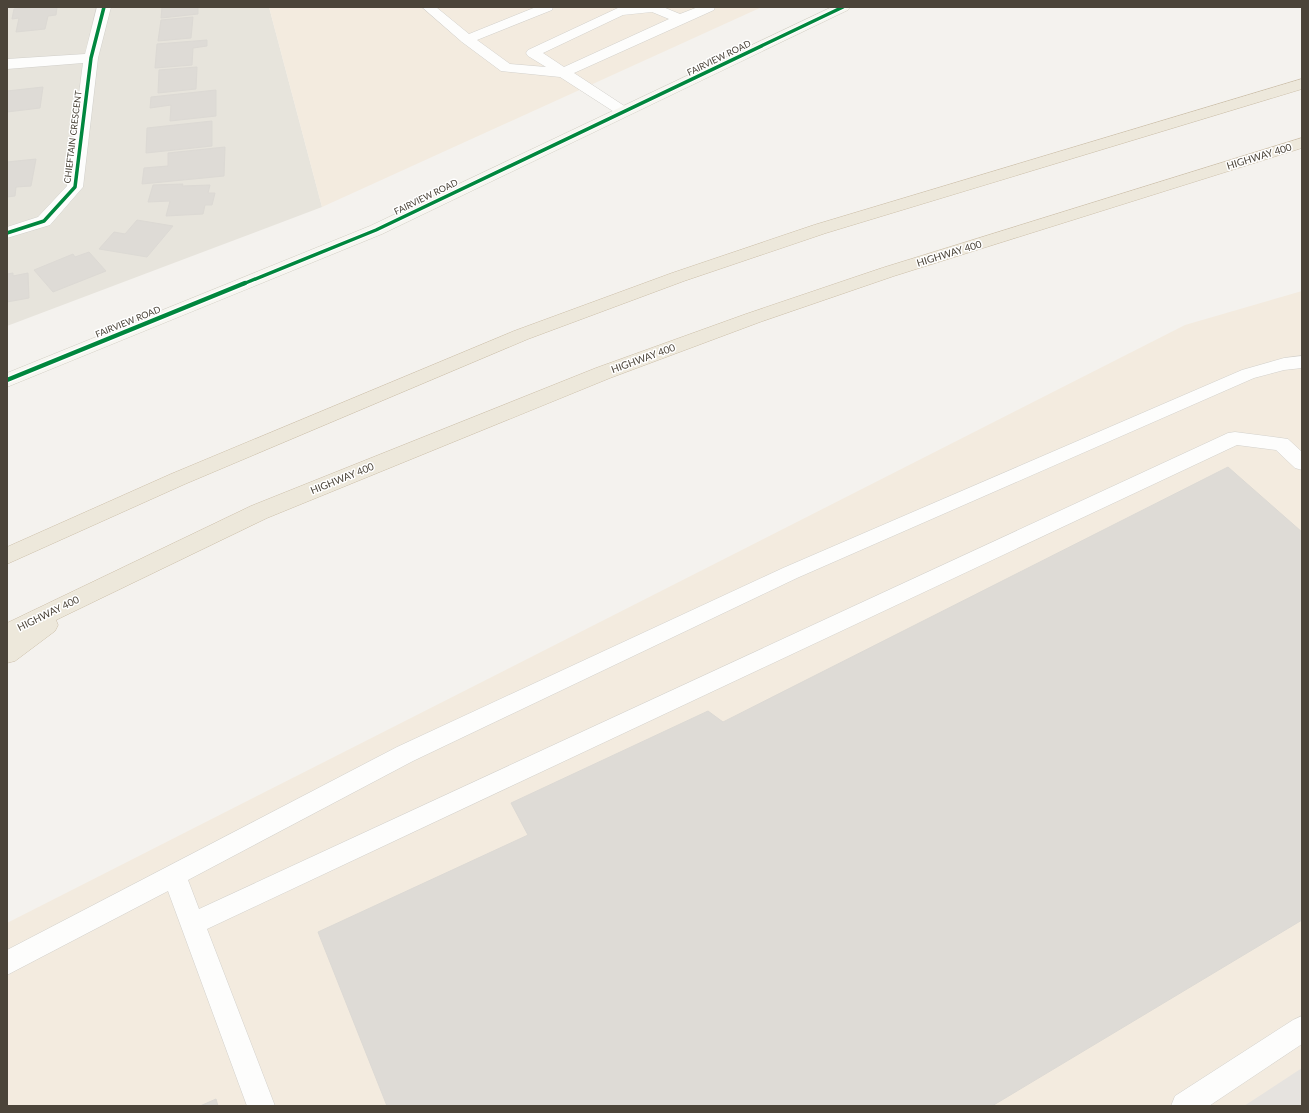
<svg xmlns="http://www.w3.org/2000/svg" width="1309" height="1113" viewBox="0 0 1309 1113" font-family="Lato,sans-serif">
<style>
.residential{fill:#e7e4dc}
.commercial{fill:#f3ebdf}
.parking{fill:#e6e3df}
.building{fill:#dedbd6;stroke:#dcd9d4}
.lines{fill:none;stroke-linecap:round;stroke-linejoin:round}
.lane-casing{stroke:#d2d0cb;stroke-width:1}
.street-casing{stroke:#d2d0cb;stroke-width:1}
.secondary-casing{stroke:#d3cfc5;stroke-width:1}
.highway-casing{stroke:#ccbfa9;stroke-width:1}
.lane{fill:#fdfdfc;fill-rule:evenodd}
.street{fill:#fdfdfc;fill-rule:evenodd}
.secondary{fill:#f7f6f1;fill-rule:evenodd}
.highway{fill:#ede8db;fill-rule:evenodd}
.cycleway-far1-casing{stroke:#fff;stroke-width:5.5}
.cycleway-casing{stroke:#fff;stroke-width:7}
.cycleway-far1{stroke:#00873e;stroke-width:3.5}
.cycleway{stroke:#00873e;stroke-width:4.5}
.labels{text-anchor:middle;stroke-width:3;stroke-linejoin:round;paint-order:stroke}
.far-street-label{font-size:9px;fill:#4b4439;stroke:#fff}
.street-label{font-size:10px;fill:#4b4439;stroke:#fff}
</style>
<rect width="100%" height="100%" fill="#f4f2ee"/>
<path class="residential" d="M7,7h262l53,200 -315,119z"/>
<path class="commercial" d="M269,7h493l-440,200z
M1302,291v815h-1295v-183l1178,-598z"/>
<path class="parking" d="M1302,1068v38h-58z"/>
<path class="building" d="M37,7h20l-1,8 -8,1 -3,13 -29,3 3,-14 -7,1 2,-10z
M162,7h36v7l-37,4z
M193,17l-2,21 -33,3 3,-21z
M207,40v6l-14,2 -1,17 -37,3 2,-24z
M197,67l-1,22 -38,4 1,-23z
M43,87l-3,21 -33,4v-21z
M216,90v26l-46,5 1,-16 -21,3 1,-11z
M212,121v25l-66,7 1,-25z
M225,147l-1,29 -82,8 2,-16 24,-2v-13z
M36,159l-5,27 -15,1 -1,9 -8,1v-35z
M183,184l-1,2 28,-1 -2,8h7l-3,12h-7l-2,9 -37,2 4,-15 -22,1 5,-17z
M137,220l36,6 -26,31 -48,-8 15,-17 11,2z
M89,252l17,19 -53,21 -19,-22 39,-16 2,3z
M13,273v3l15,-3 1,25 -22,4v-28z
M1228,467l74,65v388l-310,186h-605l-69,-174 210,-97 -17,-32 197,-92 15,11z
M216,1099l2,7h-18z"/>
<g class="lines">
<defs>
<path id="lane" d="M422,7h14l33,27 67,-27h17l-1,3 -75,30 33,24 36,3 -18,-11 -2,-3 2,-3 92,-43h43l17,7 18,-7h17l-1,3 -140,63 55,36 2,3 -2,3h-10l-59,-38 -59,-6 -39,-29zM652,12l17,7 -105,48 -21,-14 80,-38z
M1302,356v12l-18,2 -30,8 -457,200 -384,183 -225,119 11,29 1029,-476 7,-1 46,6 7,1 14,13v18l-7,-2 -19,-18 -39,-5 -1030,484 68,177h-28l-79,-215 -161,84v-25l390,-203 386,-179 459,-198 42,-12z
M1302,1016v28l-93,62h-38l4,-10 118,-76z"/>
<path id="street" d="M97,7h14l-13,51 -15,129 -33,38 -43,13v-11l31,-10 29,-31 16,-123 -76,6v-10l78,-5z"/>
<path id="secondary" d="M832,7h18l-2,3 -466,224 -375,153v-14l363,-147z"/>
<path id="highway" d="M1302,79v10l-476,144 -142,48 -156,58 -343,145 -178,80v-17l164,-73 343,-143 158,-58 142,-48z
M1302,138v10l-408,128 -134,46 -150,56 -343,140 -211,102 2,5 -3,6 -40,30 -8,2v-40l244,-117 345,-138 150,-54 136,-46z"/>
</defs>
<use href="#lane" class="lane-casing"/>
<use href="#street" class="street-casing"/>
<use href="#secondary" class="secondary-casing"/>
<use href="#highway" class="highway-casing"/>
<use href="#lane" class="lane"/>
<use href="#street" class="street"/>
<use href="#secondary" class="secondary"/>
<use href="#highway" class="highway"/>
<defs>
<path id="cycleway-far1" d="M7,233l37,-12 31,-34 16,-129 13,-51
M243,284l133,-54 467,-223"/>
<path id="cycleway" d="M7,380l238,-97"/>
</defs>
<use href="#cycleway-far1" class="cycleway-far1-casing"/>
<use href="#cycleway" class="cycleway-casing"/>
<use href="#cycleway-far1" class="cycleway-far1"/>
<use href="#cycleway" class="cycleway"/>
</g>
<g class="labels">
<g class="far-street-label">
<text transform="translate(719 58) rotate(-26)" y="3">FAIRVIEW ROAD</text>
<text transform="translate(73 137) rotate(-83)" y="3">CHIEFTAIN CRESCENT</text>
<text transform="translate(426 197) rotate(-26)" y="3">FAIRVIEW ROAD</text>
<text transform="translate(128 322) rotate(-22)" y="3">FAIRVIEW ROAD</text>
</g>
<g class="street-label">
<text transform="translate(1259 156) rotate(-17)" y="4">HIGHWAY 400</text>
<text transform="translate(949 253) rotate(-17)" y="4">HIGHWAY 400</text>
<text transform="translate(643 358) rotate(-20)" y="4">HIGHWAY 400</text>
<text transform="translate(342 478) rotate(-22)" y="4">HIGHWAY 400</text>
<text transform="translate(48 613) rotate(-26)" y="4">HIGHWAY 400</text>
</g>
</g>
<rect width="1309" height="1113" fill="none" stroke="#4b4439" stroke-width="16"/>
</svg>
